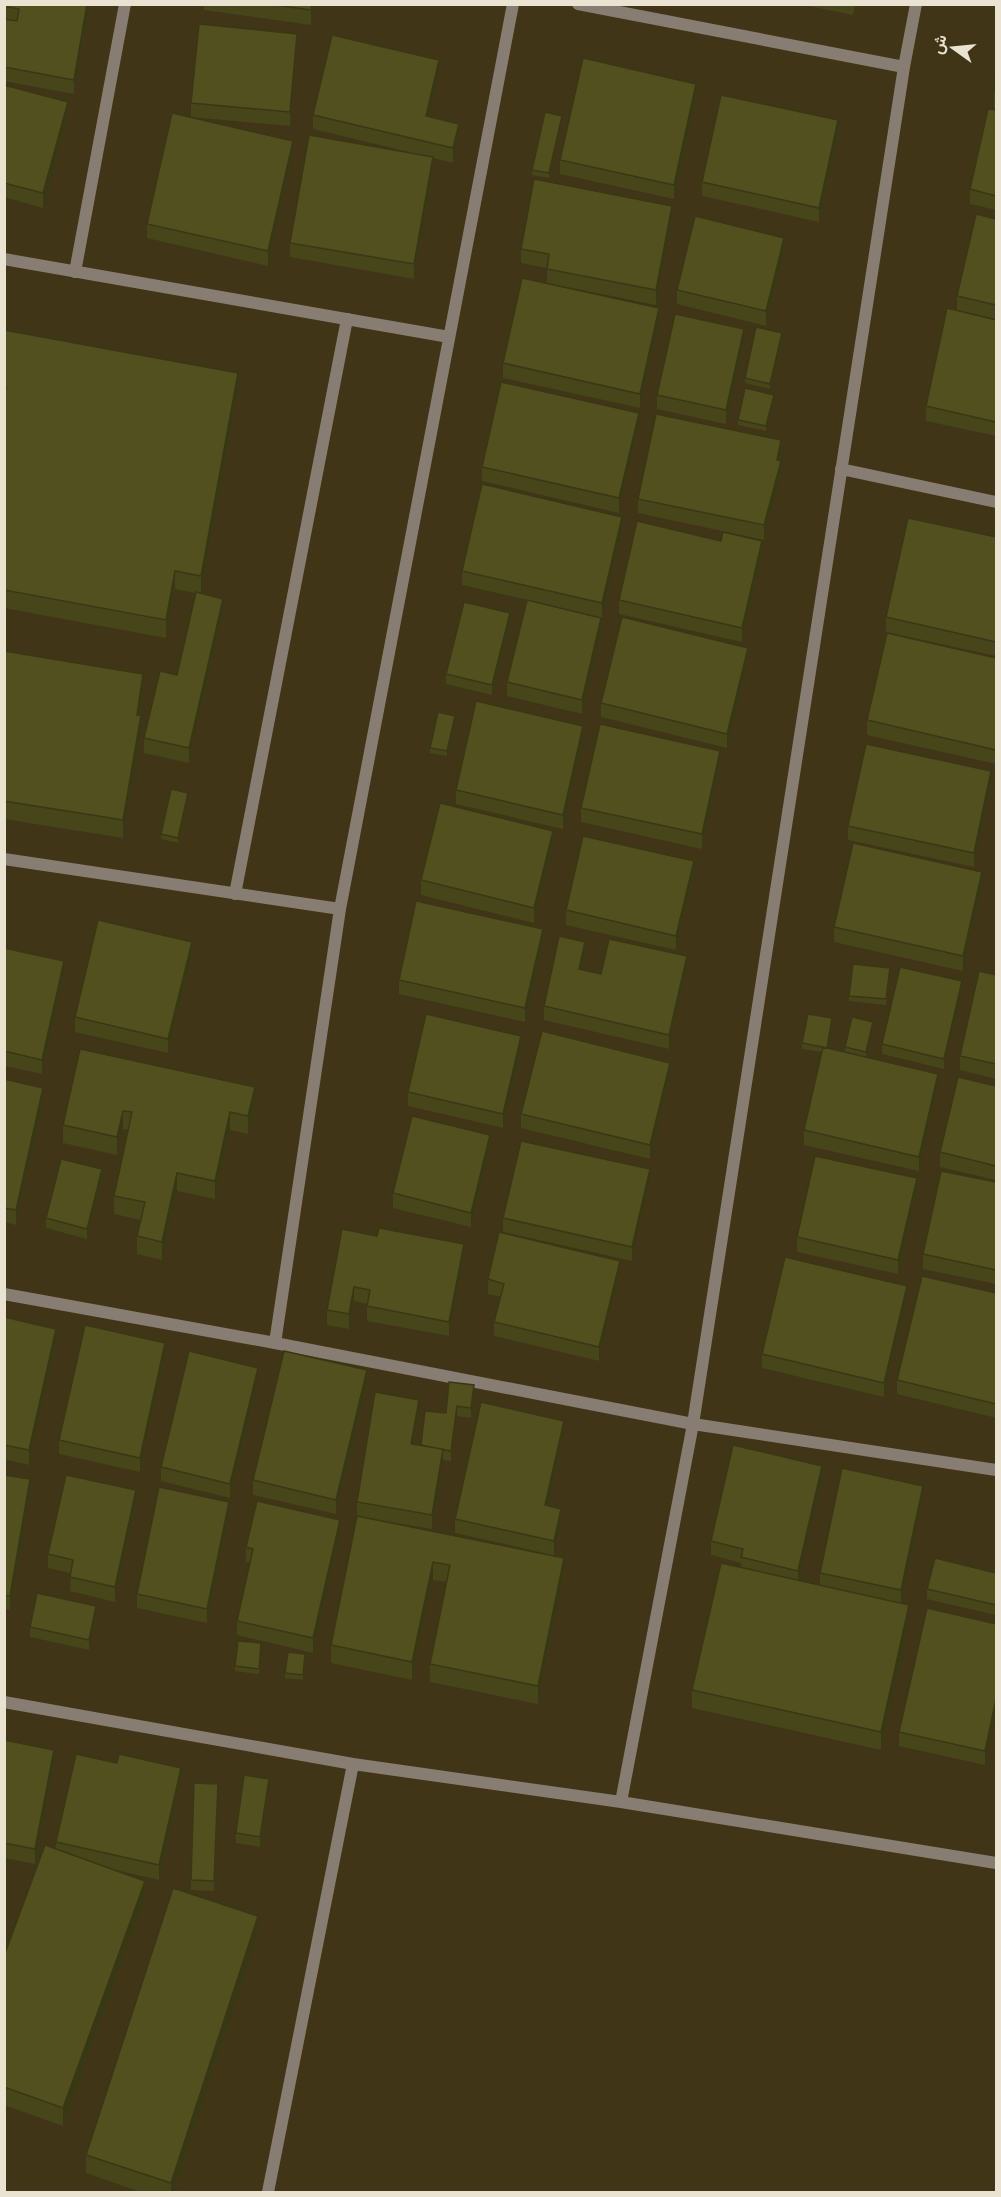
<svg xmlns="http://www.w3.org/2000/svg" width="1001" height="2197" viewBox="0 0 1001 2197" font-family="Cabin,Vazirmatn,sans-serif">
<style>
.lines{fill:none;stroke-linecap:round;stroke-linejoin:round}
.lane{stroke:#887d72;stroke-width:12}
.street{stroke:#887d72;stroke-width:12}
.wall{fill:#47451a}
.shaded-wall{fill:#393815}
.building{fill:#52501e;stroke:#393815;stroke-width:1.5}
</style>
<rect width="100%" height="100%" fill="#403517"/>
<g class="lines">
<path class="lane" d="M235,894l112,-575"/>
<path class="street" d="M578,4l326,63
M4,259l445,78
M75,272l50,-268
M841,469l155,33
M4,859l336,50
M4,1294l271,49 418,81 303,46
M275,1343l65,-434 173,-905
M4,1702l349,62 268,38 375,61
M621,1802l72,-378 211,-1357 12,-63
M268,2192l85,-428"/>
</g>
<path class="wall" d="M4,4h84v11l-14,79 -70,-13z
M204,4h110l-3,21 -107,-15z
M799,4h56l-2,11z
M297,48l-7,78 -99,-9v-14z
M996,70v38h-2v-15z
M439,74l-10,43 30,21 -6,25 -20,-5v13l-19,108 -124,-22v-14l123,-90 -100,-24v-14z
M4,85l64,32 -25,91 -39,-11z
M696,98l-22,101 -114,-25v-14z
M996,110v100l-26,-6v-15z
M562,121l-13,57 -17,-3v-5z
M838,135l-19,87 -117,-26v-14z
M293,155l-25,111 -121,-28v-14z
M996,219v100l-39,-9v-14z
M672,221l-16,84 -109,-22v-15l-26,-5v-14z
M784,252l-18,74 -89,-22v-14z
M996,320v116l-70,-15v-15z
M659,323l-19,85 -137,-30v-15z
M4,330l234,61 -37,203 22,19 -34,150 -45,-10v-15l33,-63 19,-82 -21,-4 -9,49 -162,-30z
M782,338l-12,51 -25,-6v-5z
M744,343l-18,81 -69,-15v-14z
M774,400l-8,31 -28,-6v-5z
M639,427l-20,86 -137,-32v-14z
M781,454l-1,7 1,14 -17,65 -126,-27v-14z
M622,531l-20,87 -59,-14 58,29 -19,81 -75,-18v-14l20,-82 -65,-15v-14z
M996,537v119l-110,-24v-15z
M721,541l41,14 -20,87 -123,-28v-14z
M510,623l-18,72 -46,-11v-10z
M4,651l139,41 -3,23 1,19 -18,104 -119,-19z
M996,658v106l-129,-29v-15z
M748,663l-21,85 -126,-31v-14z
M455,721l-8,35 -17,-3v-5z
M583,740l-20,89 -107,-25v-14z
M720,766l-18,83 -121,-27v-14z
M991,785l-17,82 -126,-27v-14z
M188,798l-10,45 -17,-4v-5z
M553,845l-19,78 -113,-28v-15z
M694,875l-18,75 -110,-25v-15z
M982,886l-19,85 -129,-29v-15z
M543,944l-18,78 -126,-28v-14z
M4,948l60,28 -22,98 -38,-8z
M192,956l-24,97 -93,-21v-15z
M585,956l-3,14 19,4 86,-3 -18,78 -125,-29v-14z
M890,973l-4,32 -37,-4v-5z
M996,975v104l-36,-9v-14z
M962,991l-18,78 -62,-15v-10z
M832,1023l-4,25 110,40 -19,83 -115,-26v-15l18,-78 -20,-3v-6z
M873,1027l-7,30 -21,-5v-5z
M80,1049l175,56 -7,29 -18,-4 -15,69 -38,-8 -15,69 -25,-6v-18l4,-16 -27,-6v-18l14,-66 -5,-1 -6,26 -54,-12v-18z
M521,1050l-18,78 -95,-22v-14z
M670,1077l-20,82 -129,-31v-14z
M4,1079l39,23 -27,123 -12,-3z
M996,1086v94l-56,-13v-15z
M490,1149l-19,78 -78,-19v-15z
M102,1179l-15,60 -41,-11v-10z
M996,1182v102l-73,-15v-15z
M650,1184l-18,77 -129,-29v-14z
M917,1192l-19,82 -101,-22v-15z
M342,1229l122,29 -15,78 -82,-15v-17l-13,-3 -5,28 -22,-4v-15z
M620,1275l-21,86 -105,-25v-14l7,-25 -13,-3v-15z
M996,1293v125l-99,-24v-14z
M907,1300l-23,97 -122,-29v-14z
M4,1317l52,26 -27,122 -25,-6z
M165,1357l-25,115 -81,-18v-14z
M258,1382l-28,116 -69,-17v-14z
M367,1385l-31,129 -83,-19v-15z
M474,1395l-3,23 -14,-2 -6,45 -8,-1 -11,69 -54,-9 171,34 -94,-21v-14l109,-83 -16,70 13,17 -7,32 10,21 -26,128 -108,-22v-18l17,-82 -14,-2 -21,100 -81,-17v-18l26,-129v-14l62,-88 -5,30 7,1 25,-32z
M4,1475l26,18 -20,117 -6,-1z
M822,1480l-23,100 21,5v-12l103,-73 -22,103 8,20 -28,127 -189,-42v-18l49,-123v-4l-30,-8v-14z
M136,1504l-21,98 -45,-11 1,-18 -23,-5v-14z
M229,1516l-22,107 -70,-15v-14z
M340,1534l-27,119 -76,-18v-14l13,-59h-4v-15z
M996,1573v42l-69,-16v-10z
M96,1616l-7,34 -59,-13v-10z
M996,1624l-11,141 -86,-19v-14z
M261,1649l-2,25 -24,-3v-5z
M305,1659l-2,21 -18,-2v-5z
M4,1740l50,24 -19,100 -31,-6z
M181,1783l-22,97 -48,-11 34,30 -82,227 -59,-21v-149l52,-107v-7z
M269,1789l-9,58 -24,-4v-10z
M218,1794l-4,97 -23,-1v-10z
M258,1934l-84,259h-31l-57,-20v-18z"/>
<path class="shaded-wall" d="M87,4h1v11l-14,79v-14z
M312,4h2l-3,21v-15z
M297,34v14l-7,78v-14z
M439,60v14l-13,57v-15z
M696,84v14l-22,101v-14z
M68,102v15l-25,91v-15z
M562,116v5l-13,57v-5z
M838,120v15l-19,87v-14z
M459,124v14l-6,25v-15z
M293,141v14l-25,111v-15z
M433,157v14l-19,108v-15z
M672,206v15l-16,84v-15z
M784,238v14l-18,74v-15z
M659,308v15l-19,85v-14z
M744,329v14l-18,81v-14z
M782,333v5l-12,51v-5z
M238,373v18l-37,203v-18z
M774,395v5l-8,31v-5z
M639,413v14l-20,86v-15z
M781,440v14l-4,20v-14z
M781,461v14l-17,65v-15z
M622,517v14l-20,87v-15z
M762,541v14l-20,87v-14z
M175,571v18l-9,49v-18z
M223,599v14l-34,150v-15z
M510,613v10l-18,72v-10z
M601,618v15l-19,81v-14z
M748,648v15l-21,85v-14z
M143,674v18l-6,41v-18z
M141,715v19l-18,104v-18z
M455,716v5l-8,35v-5z
M583,726v14l-20,89v-14z
M720,751v15l-18,83v-15z
M991,771v14l-17,82v-14z
M188,793v5l-10,45v-5z
M553,831v14l-19,78v-15z
M694,861v14l-18,75v-14z
M982,872v14l-19,85v-15z
M543,929v15l-18,78v-14z
M192,942v14l-24,97v-14z
M585,942v14l-6,28v-15z
M687,956v15l-18,78v-14z
M64,961v15l-22,98v-14z
M962,981v10l-18,78v-10z
M832,1018v5l-5,30v-5z
M873,1022v5l-7,30v-5z
M521,1036v14l-18,78v-14z
M670,1063v14l-20,82v-14z
M938,1074v14l-19,83v-14z
M255,1087v18l-7,29v-18z
M43,1088v14l-27,123v-15z
M123,1111v18l-6,26v-18z
M230,1112v18l-15,69v-18z
M490,1135v14l-19,78v-14z
M102,1169v10l-15,60v-10z
M650,1169v15l-18,77v-14z
M177,1173v18l-15,69v-18z
M917,1178v14l-19,82v-14z
M464,1244v14l-15,78v-14z
M620,1261v14l-21,86v-14z
M907,1286v14l-23,97v-14z
M354,1287v14l-5,28v-15z
M56,1329v14l-27,122v-15z
M165,1343v14l-25,115v-14z
M258,1368v14l-28,116v-14z
M367,1370v15l-31,129v-14z
M474,1385v10l-3,23v-10z
M419,1400v14l-8,44v-14z
M457,1406v10l-6,45v-10z
M564,1421v15l-19,83v-14z
M443,1449v14l-11,66v-14z
M822,1466v14l-24,105v-14z
M30,1479v14l-20,117v-14z
M923,1486v14l-22,104v-14z
M136,1490v14l-21,98v-15z
M229,1502v14l-22,107v-14z
M561,1509v14l-7,33v-15z
M340,1520v14l-27,119v-15z
M564,1558v18l-26,128v-18z
M433,1562v18l-21,100v-18z
M909,1605v18l-28,127v-18z
M96,1606v10l-7,34v-10z
M996,1699v15l-11,51v-14z
M54,1750v14l-19,100v-15z
M181,1768v15l-22,97v-15z
M269,1779v10l-9,58v-10z
M145,1881v18l-82,227v-18z
M258,1916v18l-84,259h-3v-10z"/>
<path class="building" d="M4,4h83l-13,76 -70,-13v-48l13,2 2,-12 -15,-3z
M267,4h45l-1,6z
M199,24l98,10 -7,78 -99,-9z
M332,35l107,25 -13,56 33,8 -6,24 -140,-33z
M583,58l113,26 -22,101 -114,-25z
M996,70v24l-2,-1z
M4,85l64,17 -25,91 -39,-10z
M721,95l117,25 -19,88 -117,-26z
M988,109l8,1v86l-26,-7z
M545,112l17,4 -13,57 -17,-3z
M172,113l121,28 -25,110 -121,-27z
M309,135l124,22 -19,107 -124,-21z
M534,179l138,27 -16,84 -109,-21 2,-15 -28,-5z
M976,214l20,5v86l-39,-9z
M695,216l89,22 -18,73 -89,-21z
M522,278l137,30 -19,86 -137,-31z
M947,308l49,12v102l-70,-16z
M675,314l69,15 -18,81 -69,-15z
M756,327l26,6 -12,51 -25,-6z
M4,330l234,43 -37,203 -26,-5 -9,49 -162,-30v-196l2,-6h-2z
M501,382l138,31 -20,85 -137,-31z
M745,388l29,7 -8,31 -28,-6z
M656,414l125,26 -4,20 4,1 -17,64 -126,-26z
M482,484l140,33 -20,86 -140,-32z
M908,518l88,19v105l-110,-25z
M637,521l84,20 2,-9 39,9 -20,87 -123,-28z
M196,592l27,7 -34,149 -45,-10 16,-67 17,4z
M527,600l74,18 -19,82 -75,-18z
M464,602l46,11 -18,72 -46,-11z
M622,617l126,31 -21,86 -126,-31z
M887,633l109,25v92l-129,-30z
M4,651l139,23 -6,41h4l-18,105 -119,-19z
M476,701l107,25 -20,89 -107,-25z
M438,712l17,4 -8,35 -17,-3z
M600,724l120,27 -18,83 -121,-26z
M866,744l125,27 -17,82 -126,-27z
M171,789l17,4 -10,45 -17,-4z
M440,803l113,28 -19,77 -113,-28z
M583,836l111,25 -18,75 -110,-26z
M853,843l129,29 -19,84 -129,-29z
M416,901l127,28 -18,79 -126,-28z
M98,920l94,22 -24,97 -93,-22z
M559,936l26,6 -6,27 22,5 8,-35 78,17 -18,79 -125,-29z
M4,948l60,13 -22,99 -38,-9z
M853,964l37,4 -4,31 -37,-3z
M900,967l62,14 -18,78 -62,-15z
M979,971l17,4v89l-36,-8z
M426,1014l95,22 -18,78 -95,-22z
M808,1014l24,4 -5,30 -25,-5z
M852,1017l21,5 -7,30 -21,-5z
M542,1031l128,32 -20,82 -129,-31z
M823,1047l115,27 -19,83 -115,-27z
M80,1049l175,38 -7,29 -18,-4 -15,69 -38,-8 -15,69 -25,-6 8,-34 -31,-6 18,-84 -9,-1 -6,26 -54,-12z
M958,1077l38,9v80l-56,-14z
M4,1079l39,9 -27,122 -12,-2z
M412,1116l78,19 -19,78 -78,-20z
M521,1141l129,28 -18,78 -129,-29z
M815,1156l102,22 -19,82 -101,-23z
M61,1159l41,10 -15,60 -41,-11z
M941,1171l55,11v88l-73,-16z
M379,1228l85,16 -15,78 -82,-16 3,-16 -16,-3 -5,27 -22,-4 15,-81 35,7z
M499,1232l121,29 -21,86 -105,-25 10,-38 -16,-5z
M785,1257l122,29 -23,97 -122,-29z
M922,1276l74,17v111l-99,-24z
M4,1317l52,12 -27,121 -25,-5z
M85,1325l80,18 -25,115 -81,-18z
M189,1351l69,17 -28,116 -69,-17z
M284,1351l83,19 -31,130 -83,-20z
M449,1382l25,3 -3,23 -14,-2 -6,45 -30,-6 4,-34 21,2z
M375,1392l44,8 -8,44 32,5 -11,66 -75,-13z
M481,1402l83,19 -19,84 16,4 -7,32 -99,-22z
M733,1445l89,21 -24,105 -57,-14 2,-8 -32,-8z
M842,1468l81,18 -22,104 -81,-17z
M4,1475l26,4 -20,117 -6,-1z
M66,1475l70,15 -21,97 -45,-10 3,-17 -25,-6z
M159,1487l70,15 -22,107 -70,-15z
M257,1501l83,19 -27,118 -76,-17 16,-72 -7,-2z
M357,1516l207,42 -26,128 -108,-22 20,-99 -17,-3 -21,100 -81,-17z
M935,1558l61,15v32l-69,-16z
M721,1563l188,42 -28,127 -189,-42z
M37,1593l59,13 -7,34 -59,-13z
M927,1608l69,16v75l-11,52 -86,-19z
M238,1641l23,2 -2,26 -24,-3z
M288,1652l17,2 -2,21 -18,-2z
M4,1740l50,10 -19,99 -31,-6z
M76,1754l41,9 2,-9 62,14 -22,97 -103,-23z
M244,1775l25,4 -9,58 -24,-4z
M194,1783l24,1 -4,97 -23,-1z
M45,1845l100,36 -82,227 -59,-21v-131z
M173,1888l85,28 -87,267 -85,-28z"/>
<rect width="1001" height="2197" fill="none" stroke="#eae3d2" stroke-width="12"/>
<g transform="translate(953 48) rotate(285)" stroke="#403517" stroke-width="4.5" paint-order="stroke">
<path d="M0-4.5L10 22L0 15L-10 22Z" fill="#eae3d2"/>
<text y="-9" font-size="16" font-weight="bold" text-anchor="middle" fill="#eae3d2">ش</text>
</g>
</svg>
